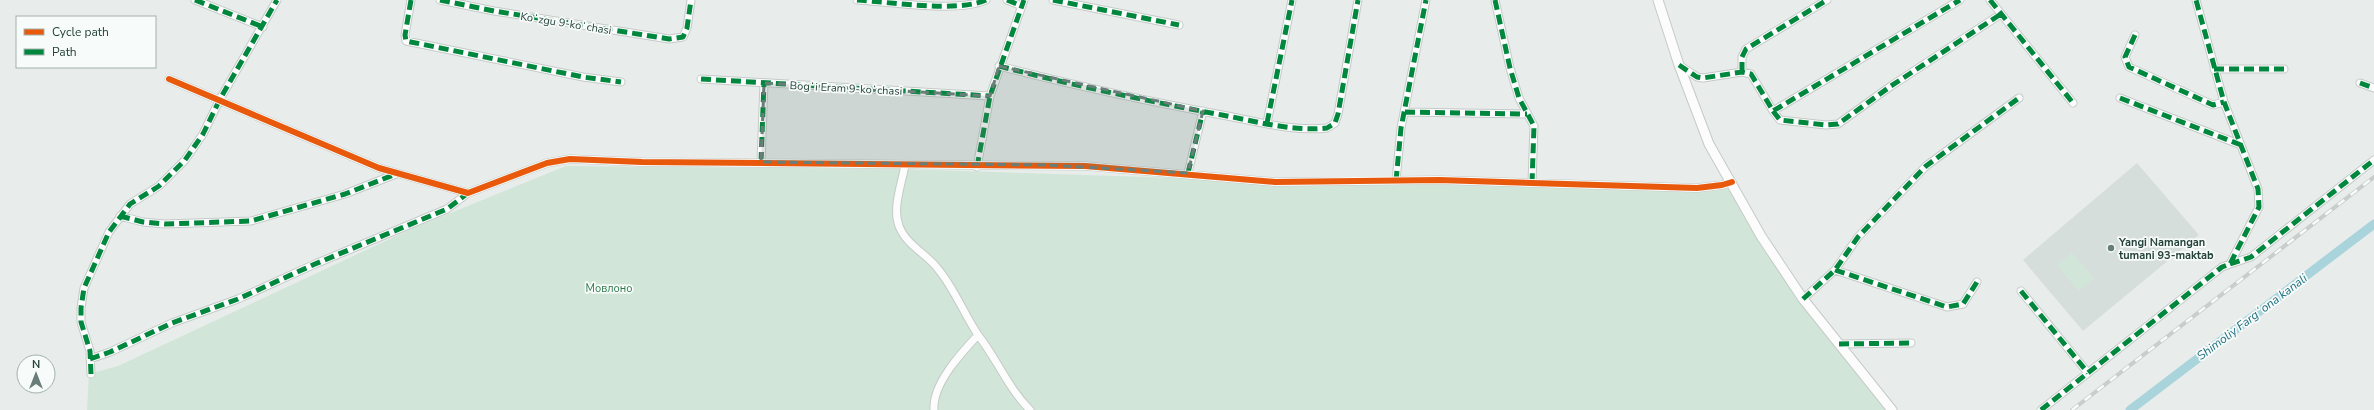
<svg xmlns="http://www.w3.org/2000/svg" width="2374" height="410" viewBox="0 0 2374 410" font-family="'Nunito Sans',sans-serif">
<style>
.built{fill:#d6dedb}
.green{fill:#d1e6d8}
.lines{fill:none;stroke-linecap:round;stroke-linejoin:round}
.canal{stroke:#a9d4db;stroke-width:9}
.minor-casing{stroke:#c5cac8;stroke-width:9}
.tertiary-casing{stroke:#c5cac8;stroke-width:11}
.minor{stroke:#fcfcfc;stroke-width:7}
.tertiary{stroke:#fcfcfc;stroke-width:9}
.rail-casing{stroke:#c9cdcc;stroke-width:4}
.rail{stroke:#f7fbf9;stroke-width:2.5;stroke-dasharray:8;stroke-linecap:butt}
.quiet{stroke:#00873e;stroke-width:5;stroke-dasharray:10 5;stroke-linecap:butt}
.cycleway-casing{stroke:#f7fbf9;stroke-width:8}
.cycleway{stroke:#e8590c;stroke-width:6}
.marked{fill:#697e78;fill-opacity:0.2;stroke:#697e78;stroke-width:3;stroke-dasharray:8 5;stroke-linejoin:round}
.poi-dot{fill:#697e78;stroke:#f7fbf9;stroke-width:1.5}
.labels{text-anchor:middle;stroke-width:3.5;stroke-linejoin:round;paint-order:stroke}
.street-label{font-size:11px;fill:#24423a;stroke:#f7fbf9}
.poi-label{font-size:11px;font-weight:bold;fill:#24423a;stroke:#f7fbf9;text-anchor:start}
.park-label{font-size:11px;fill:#2d7a4b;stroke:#f7fbf9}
.water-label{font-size:12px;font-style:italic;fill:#1c6f80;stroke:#f7fbf9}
</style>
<rect width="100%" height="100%" fill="#e8edeb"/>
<path class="built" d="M2137,163l62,72 -116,96 -60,-71z"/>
<path class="green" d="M566,166l334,3 436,14 82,-5 311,9 162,223h-1804l2,-36 29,-8 293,-137z
M2072,253l22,25 -15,13 -22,-26z"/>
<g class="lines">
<path class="canal" d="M2130,410l244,-186"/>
<defs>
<path id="minor" d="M195,0l68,27
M411,0l-6,35 1,6 177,36 38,5
M440,0l54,11 175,28 14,-2 4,-9 4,-28
M857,0c34,2 100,13 129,0
M1007,0l15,6
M1053,0l126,25
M1495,0l15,68 9,30 15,28 -2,57
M1990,0l83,103
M2135,35l-10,22 4,10 84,38 11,-3
M1679,65l18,12 6,1 39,-6 9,2 22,37 187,-111
M999,66c73,19 148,35 223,49 33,6 71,17 105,13l8,-5 3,-9 20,-114
M2214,69h70
M1742,72v-15l4,-8 81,-49
M169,79l210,89 89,25 79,-30 23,-4 72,3 443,4 190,16 164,-2 258,8 25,-3 10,-3
M701,79l289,17
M2360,83l14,5
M2120,98l121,47
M1773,111l7,9 46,5 12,-1 53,-38 110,-72
M1405,112l122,2
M1267,123l25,-123
M761,162l3,-79
M905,165c-3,18 -13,43 -6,61 7,19 28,28 39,43 16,19 26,45 40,66
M977,167l13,-71 34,-96
M1188,173l15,-62
M1396,181l5,-53 25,-128
M120,216l23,6 22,2 86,-3 94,-27 51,-20
M2230,264l21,-7 123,-97
M1835,270l112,37 16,-3 14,-22
M2021,291l67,82
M1803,299l32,-29 23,-33 68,-71 93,-68
M1839,344l72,-1
M90,359l20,-7 62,-29 66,-24 77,-35 132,-55 21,-16
M91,374l-1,-23 -9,-29v-14l3,-20 25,-56 21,-28 29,-18 26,-26 18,-26 17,-35 57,-99
M934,410c-2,-26 28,-58 44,-75 19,24 30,53 52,75
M2041,410l181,-143 8,-3 29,-57 -1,-18 -34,-87 -28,-102"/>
<path id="tertiary" d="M1658,0l21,65 30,79 52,92 42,63 89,111"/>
</defs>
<use href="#minor" class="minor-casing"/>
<use href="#tertiary" class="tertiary-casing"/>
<use href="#minor" class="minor"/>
<use href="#tertiary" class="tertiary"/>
<defs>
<path id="rail" d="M2072,410l302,-233"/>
</defs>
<use href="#rail" class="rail-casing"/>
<use href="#rail" class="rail"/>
<path class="quiet" d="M195,0l68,27
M411,0l-6,35 1,6 177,36 38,5
M440,0l54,11 175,28 14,-2 4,-9 4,-28
M857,0c34,2 100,13 129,0
M1007,0l15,6
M1053,0l126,25
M1495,0l15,68 9,30 15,28 -2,57
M1990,0l83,103
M2135,35l-10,22 4,10 84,38 11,-3
M1679,65l18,12 6,1 39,-6 9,2 22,37 187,-111
M999,66c73,19 148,35 223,49 33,6 71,17 105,13l8,-5 3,-9 20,-114
M2214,69h70
M1742,72v-15l4,-8 81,-49
M701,79l289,17
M2360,83l14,5
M2120,98l121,47
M1773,111l7,9 46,5 12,-1 53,-38 110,-72
M1405,112l122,2
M1267,123l25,-123
M761,162l3,-79
M977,167l13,-71 34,-96
M1188,173l15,-62
M1396,181l5,-53 25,-128
M120,216l23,6 22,2 86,-3 94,-27 51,-20
M2230,264l21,-7 123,-97
M1835,270l112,37 16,-3 14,-22
M2021,291l67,82
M1803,299l32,-29 23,-33 68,-71 93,-68
M1839,344l72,-1
M90,359l20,-7 62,-29 66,-24 77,-35 132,-55 21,-16
M91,374l-1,-23 -9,-29v-14l3,-20 25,-56 21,-28 29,-18 26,-26 18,-26 17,-35 57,-99
M2041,410l181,-143 8,-3 29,-57 -1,-18 -34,-87 -28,-102"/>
<defs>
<path id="cycleway" d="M169,79l210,89 89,25 79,-30 23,-4 72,3 443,4 190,16 164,-2 258,8 25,-3 10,-3"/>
</defs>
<use href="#cycleway" class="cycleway-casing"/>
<use href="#cycleway" class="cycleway"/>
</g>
<path class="marked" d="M999,66l204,45 -15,62 -142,-8 -285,-3 3,-79 226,13z"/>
<circle class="poi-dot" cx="2111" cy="248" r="4"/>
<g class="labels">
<g class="street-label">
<text transform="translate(566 23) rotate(9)" y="4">Koʻzgu 9-koʻchasi</text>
<text transform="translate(846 88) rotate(3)" y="4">Bogʻi Eram 9-koʻchasi</text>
</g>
<g class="poi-label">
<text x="2119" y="246">Yangi Namangan<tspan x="2119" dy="13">tumani 93-maktab</tspan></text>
</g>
<g class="park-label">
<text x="609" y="292">Мовлоно</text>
</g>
<g class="water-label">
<text transform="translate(2252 317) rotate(-37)" y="4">Shimoliy Fargʻona kanali</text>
</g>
</g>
<rect x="16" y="16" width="140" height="52" fill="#f7fbf9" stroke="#a3b1ad"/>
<rect x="24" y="29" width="20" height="6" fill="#e8590c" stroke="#a3b1ad"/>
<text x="52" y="36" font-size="12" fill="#24423a">Cycle path</text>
<rect x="24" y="49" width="20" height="6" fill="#00873e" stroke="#a3b1ad"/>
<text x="52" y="56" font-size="12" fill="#24423a">Path</text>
<g transform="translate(36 374)"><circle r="19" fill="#f7fbf9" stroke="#a3b1ad"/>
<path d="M0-3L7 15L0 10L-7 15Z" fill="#697e78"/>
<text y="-6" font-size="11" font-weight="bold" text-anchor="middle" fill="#24423a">N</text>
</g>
</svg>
